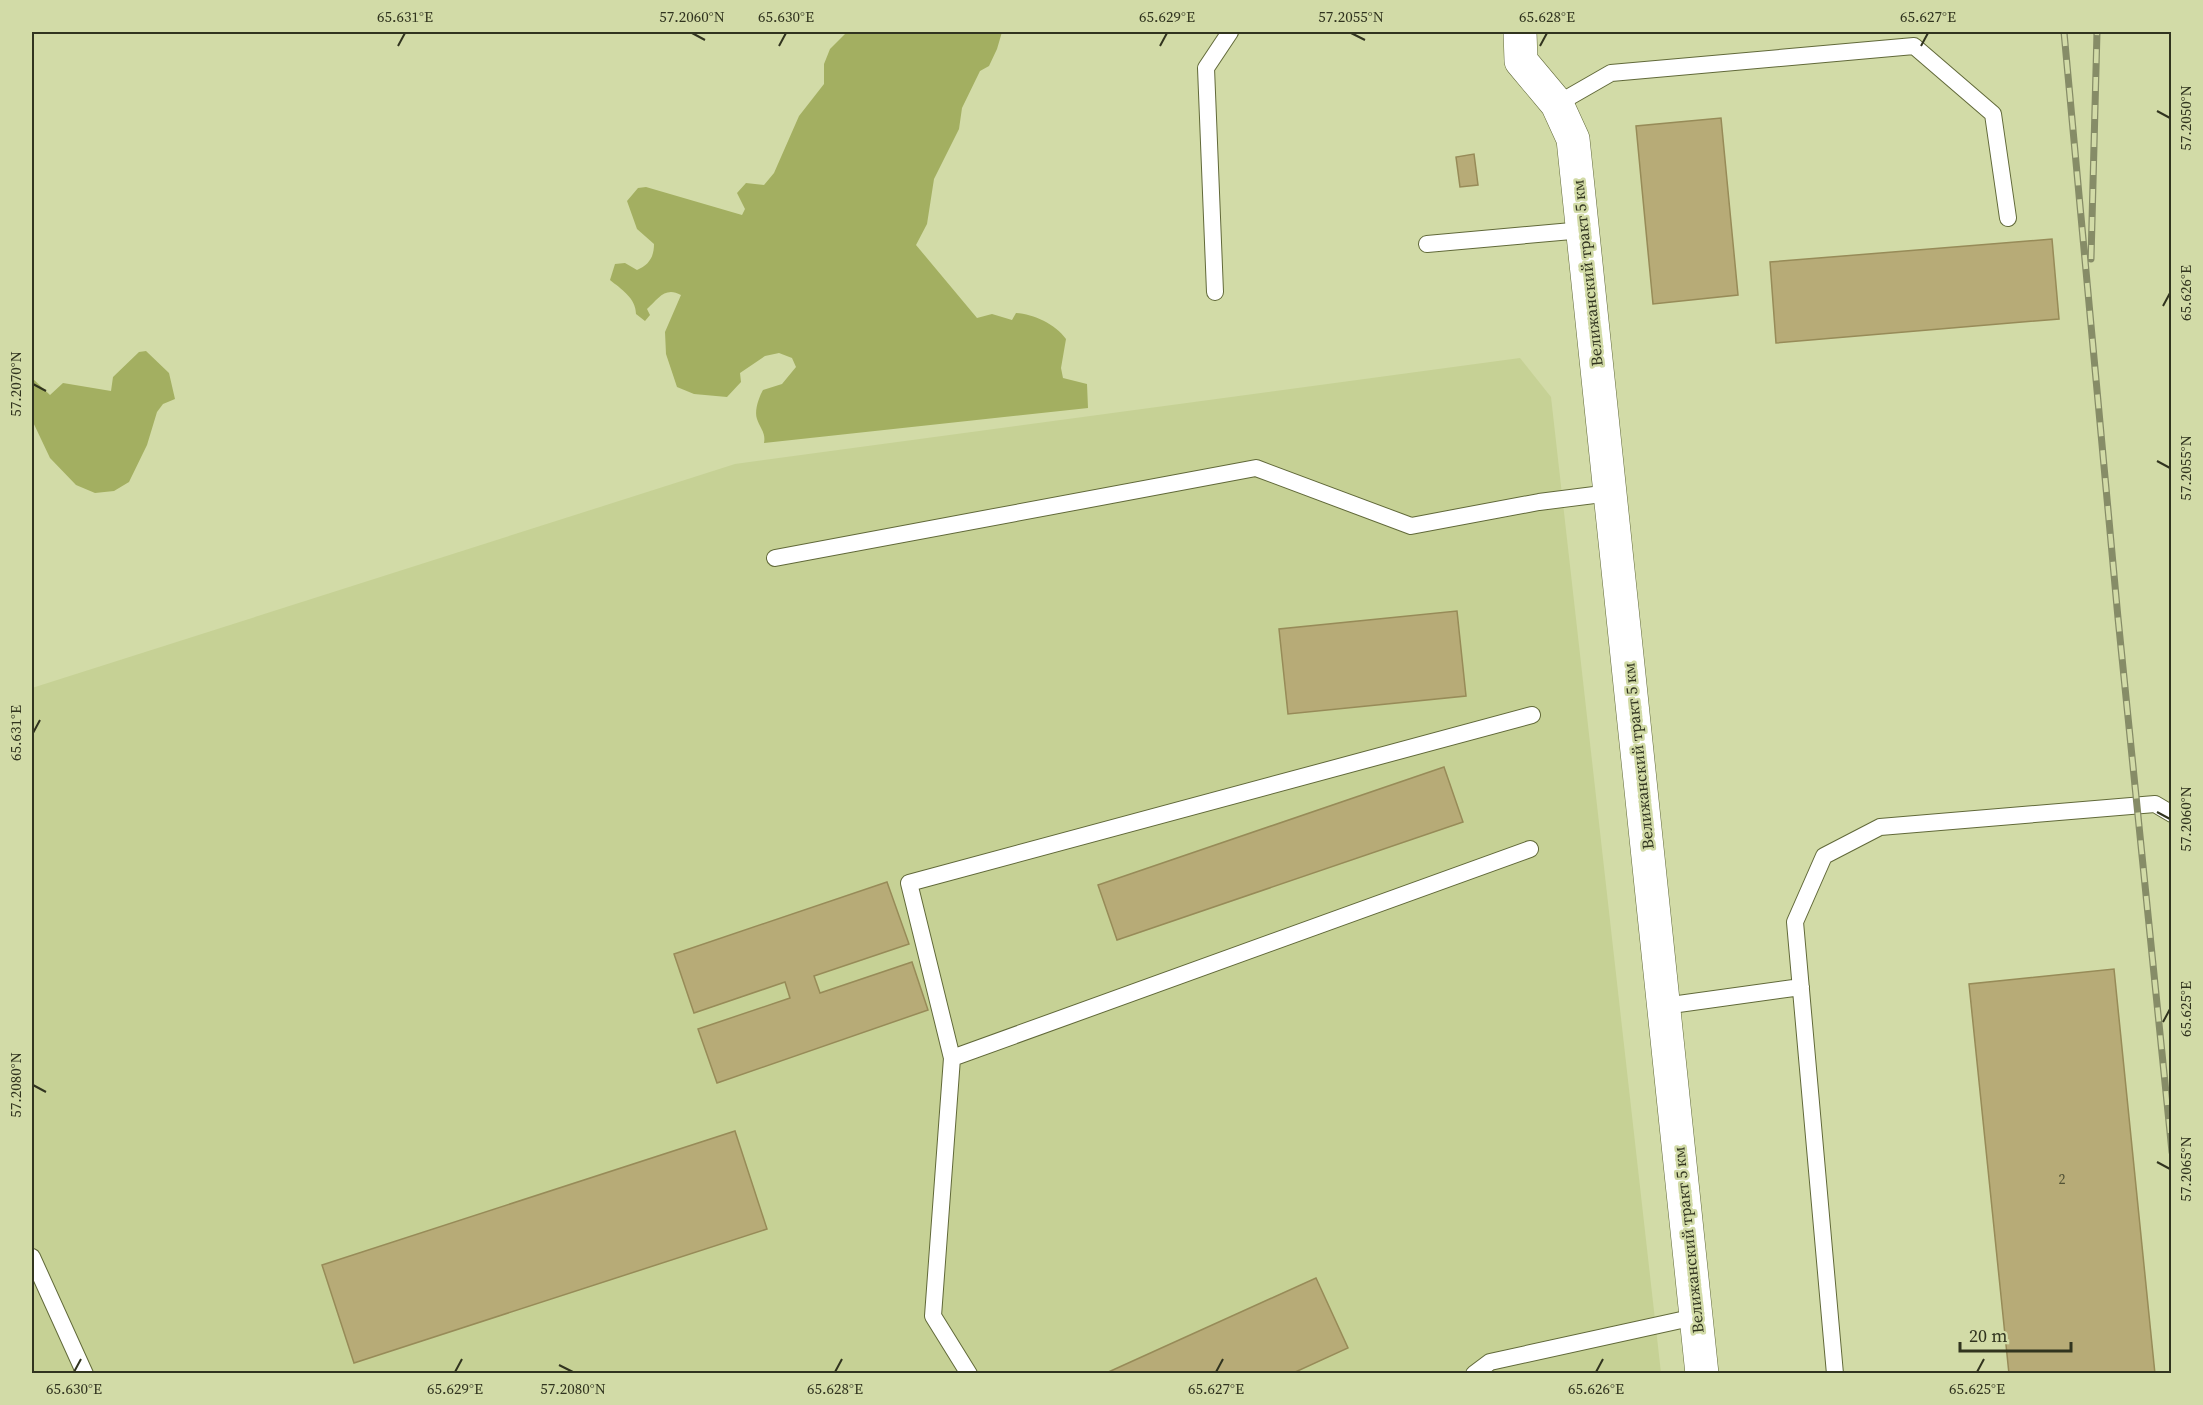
<svg xmlns="http://www.w3.org/2000/svg" width="2203" height="1405" viewBox="0 0 2203 1405" font-family="'Source Serif 4',serif">
<style>
.built{fill:#c6d195}
.water{fill:#a3af61}
.building{fill:#b7ab77;stroke:#978b58;stroke-width:1.5}
.lines{fill:none;stroke-linecap:round;stroke-linejoin:round}
.service-casing{stroke:#616939;stroke-width:18}
.minor-casing{stroke:#616939;stroke-width:34}
.service{stroke:#fff;stroke-width:16}
.minor{stroke:#fff;stroke-width:33}
.rail-casing{stroke:#868c67;stroke-width:7}
.rail{stroke:#d2dba7;stroke-width:4.5;stroke-dasharray:14;stroke-linecap:butt}
.ticks{fill:none;stroke:#31341f;stroke-width:2}
.labels{text-anchor:middle;stroke-width:5;stroke-linejoin:round;paint-order:stroke}
.number-label{font-size:14px;fill:#525235}
.street-label{font-size:16px;fill:#31341f;stroke:#d2dba7}
.neatline{fill:none;stroke:#31341f;stroke-width:2}
.ticks-label{font-size:15px;text-anchor:middle;fill:#31341f}
</style>
<rect width="100%" height="100%" fill="#d2dba7"/>
<path class="built" d="M1520,358l31,39 110,976h-1629v-685l703,-224z"/>
<path class="water" d="M847,32h155l-5,17 -8,17 -9,5 -18,37 -3,21 -25,50 -7,45 -11,21 61,73 15,-4 20,6 4,-7c18,1 39,11 50,26l-5,29 2,10 24,6 1,24 -324,35c2,-10 -4,-15 -7,-24 -3,-8 2,-22 6,-29l19,-6 14,-17 -4,-9 -13,-5 -14,3 -25,17 1,9 -14,15 -33,-3 -17,-7 -11,-33 -1,-22 16,-37c-16,-9 -23,4 -34,14l3,6 -5,6 -9,-7c0,-16 -15,-25 -26,-34l5,-16 10,-1 12,7c12,-5 17,-13 17,-26l-17,-15 -10,-28 11,-13 8,-1 96,28 3,-6 -8,-16 9,-10 18,2 10,-12 25,-57 25,-32v-20l6,-15z
M146,351l23,22 6,26 -12,5 -6,8 -10,33 -18,37 -15,9 -19,2 -19,-8 -26,-27 -18,-38v-42l18,17 13,-12 48,8 2,-14 26,-25z"/>
<path class="building" d="M1721,118l17,177 -85,9 -17,-178z
M1474,154l4,31 -18,2 -4,-30z
M2052,239l7,80 -283,24 -6,-81z
M1457,611l9,85 -178,18 -9,-85z
M1444,767l19,55 -346,118 -19,-55z
M887,882l22,62 -95,32 6,17 92,-31 16,48 -211,73 -19,-54 92,-31 -5,-16 -91,31 -20,-59z
M2114,969l41,405h-146l-40,-390z
M735,1131l32,98 -413,134 -32,-98z
M1316,1278l32,70 -57,26h-187z"/>
<g class="lines">
<defs>
<path id="service" d="M1557,104l54,-31 303,-27 79,68 15,104
M1427,244l156,-14
M1215,292l-9,-224 24,-36
M775,558l481,-90 155,58 128,-24 71,-9
M1664,1006l137,-19
M952,1058l-43,-175 623,-168
M32,1257l53,117
M969,1374l-36,-58 19,-258 578,-209
M1474,1374l16,-12 205,-45
M1835,1374l-40,-452 29,-66 56,-29 275,-23 17,10"/>
<path id="minor" d="M1520,32l1,29 36,43 16,35 129,1235"/>
</defs>
<use href="#service" class="service-casing"/>
<use href="#minor" class="minor-casing"/>
<use href="#service" class="service"/>
<use href="#minor" class="minor"/>
<defs>
<path id="rail" d="M2064,32l54,586 54,534
M2091,259l6,-227"/>
</defs>
<use href="#rail" class="rail-casing"/>
<use href="#rail" class="rail"/>
</g>
<path class="ticks" d="M692,33l13,7M1351,33l14,7M398,46l7,-13M779,46l7,-13M1160,46l7,-13M1540,46l7,-13M1921,46l7,-13M2157,111l13,7M2163,306l7,-13M33,384l13,7M2157,461l13,7M33,733l7,-13M2157,812l13,7M2163,1022l7,-13M33,1085l13,7M2157,1162l13,7M559,1365l14,7M74,1372l7,-13M455,1372l7,-13M835,1372l7,-13M1216,1372l7,-13M1596,1372l7,-13M1977,1372l7,-13"/>
<g class="labels">
<g class="number-label">
<text x="2062" y="1184">2</text>
</g>
<g class="street-label">
<text transform="translate(1587 273) rotate(-96)" y="6">Велижанский тракт 5 км</text>
<text transform="translate(1638 756) rotate(-96)" y="6">Велижанский тракт 5 км</text>
<text transform="translate(1688 1240) rotate(-96)" y="6">Велижанский тракт 5 км</text>
</g>
</g>
<rect width="2203" height="1405" fill="none" stroke="#d2dba7" stroke-width="66"/>
<path d="M1960 1342v9h111v-9" fill="none" stroke="#31341f" stroke-width="3"/>
<text x="1969" y="1342" font-size="18" fill="#31341f" stroke="#d2dba7" stroke-width="4.5" paint-order="stroke">20 m</text>
<rect x="33" y="33" width="2137" height="1339" class="neatline"/>
<g class="ticks-label">
<text x="405" y="22">65.631°E</text>
<text x="692" y="22">57.2060°N</text>
<text x="786" y="22">65.630°E</text>
<text x="1167" y="22">65.629°E</text>
<text x="1351" y="22">57.2055°N</text>
<text x="1547" y="22">65.628°E</text>
<text x="1928" y="22">65.627°E</text>
<text transform="translate(2186 118) rotate(-90)" y="5">57.2050°N</text>
<text transform="translate(2186 293) rotate(-90)" y="5">65.626°E</text>
<text transform="translate(16 384) rotate(-90)" y="5">57.2070°N</text>
<text transform="translate(2186 468) rotate(-90)" y="5">57.2055°N</text>
<text transform="translate(16 733) rotate(-90)" y="5">65.631°E</text>
<text transform="translate(2186 819) rotate(-90)" y="5">57.2060°N</text>
<text transform="translate(2186 1009) rotate(-90)" y="5">65.625°E</text>
<text transform="translate(16 1085) rotate(-90)" y="5">57.2080°N</text>
<text transform="translate(2186 1169) rotate(-90)" y="5">57.2065°N</text>
<text x="74" y="1394">65.630°E</text>
<text x="455" y="1394">65.629°E</text>
<text x="573" y="1394">57.2080°N</text>
<text x="835" y="1394">65.628°E</text>
<text x="1216" y="1394">65.627°E</text>
<text x="1596" y="1394">65.626°E</text>
<text x="1977" y="1394">65.625°E</text>
</g>
</svg>
